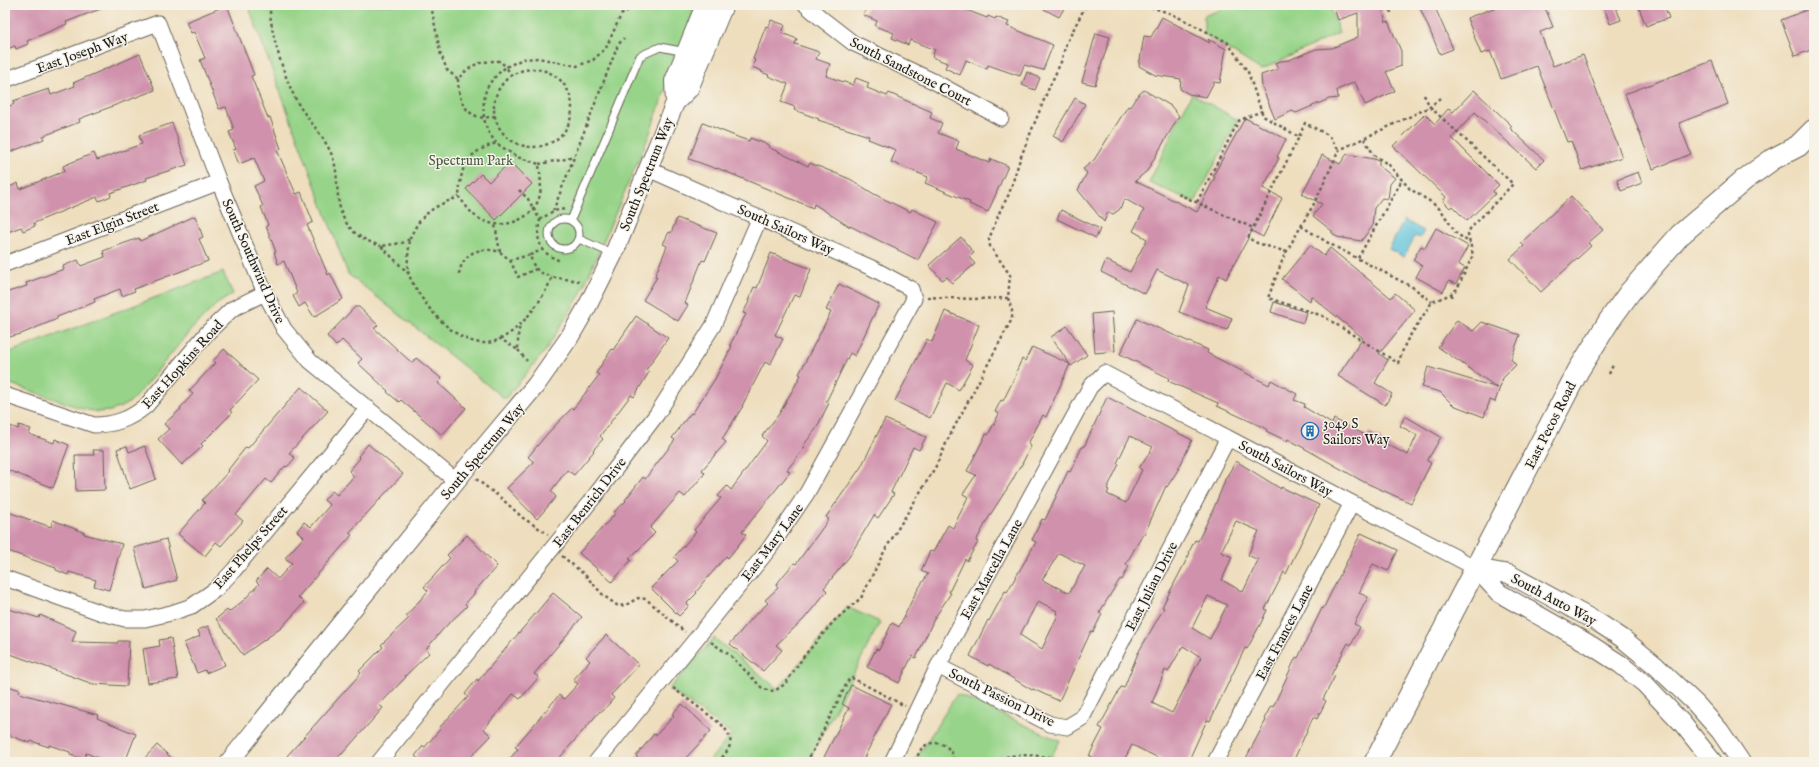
<svg xmlns="http://www.w3.org/2000/svg" width="1819" height="767" viewBox="0 0 1819 767" font-family="'IM FELL English',serif">
<style>
.green{fill:#97d489;stroke:#5a7852}
.water{fill:#5dc3db;stroke:#3c707c}
.building{fill:#d091ac;fill-rule:evenodd}
.lines{fill:none;stroke-linecap:round;stroke-linejoin:round}
.service-casing{stroke:#666055;stroke-width:9}
.minor-casing{stroke:#666055;stroke-width:17}
.tertiary-casing{stroke:#666055;stroke-width:20}
.secondary-casing{stroke:#666055;stroke-width:23}
.path{stroke:#666055;stroke-width:2.5;stroke-dasharray:3 3;stroke-linecap:butt}
.service{stroke:#fff;stroke-width:7}
.minor{stroke:#fff;stroke-width:15}
.tertiary{stroke:#fff;stroke-width:18}
.secondary{stroke:#fff;stroke-width:21}
.labels{text-anchor:middle;stroke-width:3;stroke-linejoin:round;paint-order:stroke}
.street-label{font-size:14px;fill:#1c1c1c;stroke:#f7f3e8}
.park-label{font-size:14px;fill:#475c42;stroke:#f7f3e8}
.poi-label{font-size:14px;fill:#1c1c1c;stroke:#f7f3e8;text-anchor:start}
</style>
<rect width="100%" height="100%" fill="#f7f3e8"/>
<filter id="ink" filterUnits="userSpaceOnUse"><feTurbulence type="fractalNoise" baseFrequency=".025" numOctaves="2"/><feDisplacementMap in="SourceGraphic" scale="8" xChannelSelector="R" yChannelSelector="G"/><feConvolveMatrix kernelMatrix="1 2 1 2 8 2 1 2 1" color-interpolation-filters="sRGB"/></filter>
<filter id="wash" filterUnits="userSpaceOnUse"><feTurbulence type="fractalNoise" baseFrequency=".012" numOctaves="4" result="noise"/><feDisplacementMap in="SourceGraphic" scale="16" xChannelSelector="R" yChannelSelector="G"/><feGaussianBlur stdDeviation="0.9" result="paint"/><feColorMatrix in="noise" values="0 0 0 0 0 0 0 0 0 0 0 0 0 0 0 0 0 1.4 0 .05"/><feComposite in="paint" operator="in"/></filter>
<g filter="url(#wash)">
<rect width="100%" height="100%" fill="#eedebe"/>
<path class="green" d="M248,5h448l-48,133 -68,157 -34,55 -41,49 -157,-125z
M1232,5h98l9,28 -78,37 -57,-36v-18z
M1192,94l46,26 -43,82 -46,-19 31,-67z
M223,272l10,22 -16,10 -28,28 -49,60 -10,10 -9,5 -11,4 -12,1 -15,-3 -78,-27v-28z
M847,607l33,15 -68,133 -7,7h-97l24,-28 -63,-45 45,-51 64,51z
M957,694l103,47 -12,21h-134z"/>
<path class="water" d="M1404,220l20,11 -4,7 -5,-2 -11,21 -15,-8z"/>
<g id="blocks">
<path class="building" d="M5,5h103v1l-42,16 1,2 -40,17 1,3 -12,5 -1,-3 -10,4z
M227,5l27,70 -3,1 17,42 2,-1 11,32 -4,1 19,44 5,-2 12,30 -6,3 21,50 2,-2 13,26 -29,18 -9,-14 -6,4 -6,-11 4,-3 -13,-32 -6,3 -4,-12h2l-10,-26 2,-1 -7,-18 2,-1 -9,-20 10,-5 -10,-23 -15,6 -6,-14 3,-1 -7,-17 5,-2 -8,-23 -7,2 -19,-49 5,-2 -11,-26 -3,1 -5,-11z
M868,5h85l34,13 1,-2 7,3 1,-2 13,5 -2,4 46,19 -10,25 -19,-5 -4,11 -32,-11 -1,4 -21,-9 -6,15 -15,-7 2,-5 -15,-6 3,-7 -25,-10 -2,5 -16,-7 2,-5 -19,-7 2,-5 -14,-6z
M1036,5h30l-7,12z
M1333,5h48l5,17 2,-1 13,30v15l-15,6 9,19 -30,14 -10,-23 -18,8 1,8 -9,1 -33,14 -4,-2 -17,8 -13,-32 -1,-12 17,-6 -3,-6 6,-2 8,-1 27,-11 16,-1 26,-11v-24l-20,7z
M1427,5h7l19,44 -13,5 -20,-46z
M1502,5h42l9,22 -13,5 13,34 30,-11 39,102 -40,13 -11,-29 -4,1 -30,-76 -36,13 -11,-28 -9,3 -14,-36z
M1603,5h12l6,15 -11,4z
M1638,5h26l5,13 -23,8z
M1814,7v42l-19,7 -14,-36z
M1162,17l48,26 -2,-4 18,10 -6,34 -6,-1 -8,15 -17,-3 -9,-5 1,-10 -26,-4 -16,-9 5,-30 7,1z
M771,20l14,5 -3,8 15,6 -2,5 24,8 -3,7 14,5 -4,12 27,9 3,-7 13,5 -2,5 20,8 2,-3 43,19 -2,6 12,5 -4,10 21,8 -3,8 33,14 2,-4 17,7 -20,46 -19,-8 1,-2 -45,-19 3,-6 -37,-15 5,-12 -28,-11 1,-3 -51,-16 1,-1 -25,-9 1,-3 -14,-5 7,-18 -20,-8 1,-1 -8,-3 1,-1 -10,-4 3,-7 -2,-1 13,-33 3,1z
M1096,33l14,4 -15,48 -13,-3z
M140,54l15,36 -76,29 1,3 -37,14 1,3 -39,15v-46l9,-4 -1,-3 36,-12 2,6 24,-9 -2,-3z
M1712,61l16,43 -49,19 12,31 -38,15 -28,-75z
M1027,72l13,6 -5,12 -13,-5z
M1144,90l27,16 8,10 -32,55 -12,10 62,31 18,-35 -2,-1 32,-58 41,21 -9,18 2,1 -16,30 19,10 -19,39 -11,-6 -26,48 -7,-4 -14,32 27,11 -5,12 -48,-18 10,-27 -32,-15 -12,24 -44,-22 5,-12 24,12 17,-33 -14,-8 11,-21 -19,-11 -6,11 -6,4 -5,-2 -4,10 -26,-32 9,-17 -4,-4 11,-9 34,-54 2,1 7,-11z
M1474,90l38,36 -2,2 34,32 -8,8 -61,-56 -23,26 47,47 -6,6 2,3 -28,27 -15,-15 -2,2 -7,-7 3,-4 -53,-51 32,-32 10,10 14,-16 4,4z
M1075,98l10,6 -22,38 -10,-6z
M172,123l15,42 -41,13 1,2 -37,13 1,3 -12,5 -2,-4 -27,11 -36,15 1,3 -12,5 -2,-4 -16,6v-44l13,-6 2,6 45,-18 -2,-5 31,-13 3,7 45,-16 -3,-9z
M703,123l37,15 9,3 1,-3 19,7 -1,2 40,19 2,-3 40,16 24,15 36,18 2,-3 26,13 -20,38 -68,-34v1l-36,-23 -1,4 -96,-40v1l-28,-10z
M1347,154l32,6v6l16,12 -5,6 -2,15 -6,-1 -8,10 -2,19 -11,14 -24,-4 -5,-4v-2l-19,-15 9,-12 -20,-10 20,-39 18,9z
M510,162l22,22 -36,36 -30,-31 15,-15 8,8z
M1638,172l4,11 -21,8 -4,-11z
M1571,196l32,34 -15,13 3,3 -50,46 -31,-33 14,-13 -3,-3z
M1061,210l39,19 -4,9 -39,-19z
M195,216l8,21 -4,2 9,22 -74,28 1,2 -13,5 -2,-7 -26,10 1,3 -38,15v2l-36,15 -16,4v-45l22,-7 -1,-3 38,-14 -1,-3 15,-6 3,6 24,-9 -2,-6 36,-13 1,3z
M677,218l40,15 -12,28 -3,-1 -17,43 3,2 -10,16 -35,-21 14,-23 -2,-1 12,-30 -4,-2 6,-12 2,1z
M1436,228l32,18 -10,18 7,4 -9,16 -7,-3 -6,11 -27,-15 6,-11 -9,-6 8,-14 4,2z
M961,237l13,16 -5,4 6,7 -23,19 -5,-6 -5,3 -13,-15z
M1310,245l14,11 6,-8 61,50 4,-5 20,17 -36,44 9,6 -13,23 17,11 -7,11 -47,-29 25,-38 -52,-42 -1,5 -28,-22z
M771,253l40,16 -11,28 -6,-2 -19,40 8,4 -13,26 -5,-3 -23,44h1l-21,33 4,3 -24,28 3,3 -20,24 -5,-4 -30,35 5,5 -26,26 2,1 -19,22 -33,-29 36,-39 -1,-2 12,-11 -1,-1 18,-23 2,2 30,-39 -3,-2 7,-9h-1l13,-16 1,1 23,-35 17,-33 -2,-1 16,-31 -3,-1 6,-11 -1,-1 6,-14 3,1z
M839,284l40,20 -16,34 -8,18 -5,-3 -24,49 3,1 -13,26 -13,17 2,1 -18,23 3,2 -48,60 4,3 -10,13 -8,10 -2,-2 -30,36 1,1 -10,10 2,3 -10,10 -28,-28 27,-27 -4,-4 22,-25 -2,-2 27,-32 -3,-2 9,-10 4,4 36,-49 -5,-5 17,-22 22,-39 -2,-1 32,-62 -5,-2z
M1274,302l32,10 -3,11 -32,-11z
M355,307h4l19,18 -4,3 38,35 4,-5 26,21 -4,4 28,25 -24,27 -41,-35 -2,2 -12,-10 1,-1 -30,-28 4,-4 -20,-19 -6,6 -9,-10z
M945,311l34,14 -14,35 8,5 -14,25 -12,-7 -17,35 -35,-17 32,-62 5,3z
M1112,312l3,39 -20,2 -3,-39z
M636,316l32,22 -22,32 3,2 -15,25 -3,-2 -31,41 3,3 -10,11 1,1 -20,24 -7,-5 -16,21 5,6 -19,22 -30,-31 27,-26 -6,-5 19,-23 25,-26 1,1 26,-34 -3,-2 16,-24 1,1z
M1137,319l71,31 -1,3 62,32 2,-5 26,14 -3,6 11,4 -1,3 28,17 2,-5 33,17 2,-4 12,6 -1,3 28,14 9,-20 -17,-9 5,-10 36,21 -14,24 4,2 -20,40 -47,-21 -76,-43 -1,2 -21,-10 1,-2 -50,-23 1,-3 -50,-22 1,-3 -49,-24z
M1457,320l16,11 9,-9 38,13 -9,24 5,6 -13,13 -8,24 -5,-2 -6,17 -31,-12 -13,-13 -18,-5 6,-20 70,21 -60,-41z
M1067,326l20,29 -16,11 -20,-29z
M1032,347l38,17 -24,53 -3,-2 -15,29 3,2 -10,20h-1l-8,15 -22,34 -14,26 2,1 -11,19 -2,-2 -16,33 2,1 -17,26 -18,39 -4,-2 -13,27 -32,-16 9,-18 3,1 13,-27 7,4 16,-33 13,-20 -7,-3 9,-20 3,1 15,-27 5,3 15,-31 -5,-3 13,-19 -9,-4 19,-37 2,1 11,-21 -4,-2 6,-12 2,1 14,-28 -1,-1 6,-13 3,2z
M224,349l34,31 -28,30 2,3 -31,31 2,2 -21,19 -24,-26 11,-10 -5,-5 17,-15 -1,-1 13,-14 -4,-3 26,-28 -2,-2z
M301,387l27,24 -39,42 6,5 -8,9 -2,-1 -14,17 -5,-4 -30,36 7,6 -22,25 -5,-4 -11,14 -27,-22 27,-31 -3,-3 27,-29 -1,-1 18,-23 2,1z
M1107,397l85,43 -14,30 -11,17 -1,-1 -22,49 -1,-1 -17,30 3,2 -7,14 -2,-1 -21,34 3,1 -9,18 -2,-1 -32,70 -26,-12 -1,1 -43,-26 -1,2 -18,-10 18,-36 1,1 16,-30 2,1 29,-50 -4,-2 10,-21 3,1 23,-49 2,1 12,-25h2zM1130,436l23,11 -14,21 3,2 -16,33 -19,-9 2,-4 -2,-1 12,-25 -2,-1zM1059,553l26,13 -16,27 -27,-13zM1038,601l19,10 -1,3 2,1 -16,34 -22,-14z
M885,419l41,18 -7,13 -6,-3 -22,45 3,2 -16,24 -4,-3 -25,42 -25,31 3,3 -23,28 -28,26 6,5 -19,21 -33,-27 23,-27 15,-14 -3,-3 13,-12 -2,-3 7,-9 11,-13 2,1 33,-45 -3,-2 35,-50z
M5,424l13,5 1,-4 12,4 -2,5 25,9 1,-4 14,6 -16,43 -48,-19z
M368,444l35,30 -54,59 3,2 -54,62 6,6 -23,25 -38,27 -27,-36 11,-9 2,2 15,-12 15,-16 -3,-3 11,-12 11,10 14,-16 -7,-5 19,-21 -7,-6 7,-9 7,5 19,-22 -6,-5 8,-9 5,4 17,-19 -5,-5 11,-13 -2,-2z
M127,446l2,6 16,-6 11,33 -26,10 -13,-40z
M93,450h11l1,40 -29,1 -1,-36h19z
M1236,461l45,28v-2l38,18 -33,69 -2,-2 -19,37 2,1 -6,13 -14,26 -2,-1 -35,73 -3,-1 -19,42h-21l-35,-17 -9,17h-22l-12,-6 14,-27 -4,-2 22,-40 3,1 14,-35 26,-45 -2,-1 28,-54 -1,-1 6,-12 3,1 15,-31 12,-29h-1zM1236,521l23,10 -11,24 10,5 -15,32 -21,-12 10,-23 -11,-5zM1208,596l19,9 -17,34 -18,-11zM1183,646l18,11 -29,56 -20,-10 13,-33 3,2z
M5,511l46,16 2,-7 32,13 -1,1 38,10 -13,46 -15,-4 2,-6 -27,-8 -1,3 -12,-5v-2l-51,-18z
M1361,533l37,17 -10,21 -15,-7 -14,29 9,4 -14,27 6,3 -9,18 -3,-2 -17,32 4,1 -12,23 3,2 -9,18 -4,-2 -20,45h-49l22,-42 -2,-1 7,-13 2,1 23,-50 2,1 24,-50 1,1z
M467,535l30,31 -23,26 1,1 -10,11 2,2 -23,22 -18,21 3,4 -24,23 1,1 -27,28 4,3 -41,46h-1l-7,8h-41l-6,-6 74,-83 -2,-2 24,-24 -2,-2 28,-27 -3,-2 22,-25 -4,-4 26,-29 -3,-3z
M166,539l11,41 -31,9 -12,-41z
M553,593l29,24 -48,57 5,3 -19,22 -7,-5 -29,35 7,7 -25,26h-44l-7,-6 8,-10 2,1 16,-19 -1,-1 28,-30 -3,-3 12,-15 1,2z
M5,608l34,10 1,-3 36,16 -4,11 46,1v-2h11l-2,45 -34,-2 -88,-32z
M208,626l17,39 -19,8 -1,-3 -8,3 -13,-30 16,-7 -2,-6z
M606,635l33,30 -28,30 3,3 -12,14 -2,-1 -44,51h-49l11,-13 -3,-2 44,-52 5,4 14,-15 -5,-4 17,-19 -4,-4z
M171,638l7,41 -30,4 -5,-34 17,-3 -1,-6z
M5,685l15,5 -1,3 79,22 -1,3 39,16 -11,28h-17l-22,-9 -2,6 -14,-4v-3l-21,-7v2l-18,-6 -1,2 -25,-9z
M851,685l40,19 -29,58h-30l-8,-5 25,-49 -7,-4z
M682,704l29,27 -29,31h-40l-6,-6 18,-22 2,1 18,-19 -2,-2z
M157,745l19,17h-35z"/>
</g>
</g>
<g filter="url(#ink)">
<use href="#blocks" fill-opacity="0" stroke="#666055" stroke-width="1"/>
<g class="lines">
<defs>
<path id="service" d="M549 234a15 15 0 1 1 30 0a15 15 0 1 1-30 0Z
M571,220l69,-164 20,-9 26,5
M579,239l34,15"/>
<path id="minor" d="M806,5l16,14 31,24 82,39 66,36
M5,80l153,-57 61,159 46,111 19,36 26,32 146,120
M5,264l214,-82
M5,395l89,30c21,0 36,-6 52,-19l61,-73 25,-24 33,-16
M5,578l97,35 23,6h20l26,-6 21,-7 24,-17 18,-19 134,-162
M938,666l112,58 17,3 15,-9 146,-280
M379,762l215,-265 63,-83 56,-88 47,-109
M596,762l173,-213 38,-56 107,-194 -3,-10 -39,-21 -224,-99
M892,762l46,-96 152,-279 14,-14 372,195
M1215,762l137,-259"/>
<path id="tertiary" d="M675,103l14,-14 35,-84
M1476,568l33,6 90,49 23,15 34,28 40,38 24,27 21,31
M1476,568l23,25 90,51 31,20 25,20 37,39 31,39
M229,762l235,-291 72,-86 33,-47 18,-31 28,-56 33,-82 27,-66 -1,-22 31,-76"/>
<path id="secondary" d="M1375,762l203,-391 31,-50 21,-29 50,-57 64,-55 29,-21 25,-13 16,-16"/>
</defs>
<use href="#service" class="service-casing"/>
<use href="#minor" class="minor-casing"/>
<use href="#tertiary" class="tertiary-casing"/>
<use href="#secondary" class="secondary-casing"/>
<path class="path" d="M150,5v5
M270,5c-1,26 16,79 30,102 11,16 26,32 33,51 7,20 1,44 12,63 9,14 20,20 36,25
M431,5l9,47 7,18 11,9c13,-15 22,-18 42,-18l6,6 17,-8 15,-1 39,8 16,-6 13,-12 15,-33 14,-10
M1145,5l27,9 55,28 21,30 15,44 36,21 6,-14 23,12 11,15
M1389,5l2,8
M494 108a39 39 0 1 1 78 0a39 39 0 1 1-78 0Z
M458,79c0,18 5,36 26,39l3,12 9,13
M1424,95l6,12 10,-9
M1430,107l83,77 -43,45 -2,5 5,21 -16,34 -6,5 -19,8 -26,40 -8,21 -75,-47 -55,-18 16,-42 31,-54 24,-52z
M495,116l-11,2c-2,-26 2,-35 22,-51l6,9
M1364,139l10,16 15,10 21,24 21,13 10,8 15,23 14,10
M539,164l27,-5 8,-4
M519,190l9,9 12,21c-5,21 0,34 21,41
M1178,194l75,34
M1197,202l41,-80 2,-2 22,-9
M553,211l65,-166 6,-7
M540,220l13,-9 12,-2
M1301,226l29,18 84,44 18,14
M410,239c9,-25 26,-34 49,-42 6,7 11,16 19,21 20,13 50,5 60,-17 5,-12 2,-25 1,-37l-22,-7 -21,-14c-31,11 -35,22 -37,54
M500,252l10,8 20,-5c4,15 8,17 22,22
M1287,252l-30,-9 -9,-5 51,-101
M530,255l12,-5
M1358,258l44,-78
M510,260l8,17 18,-8
M409,274l-28,-28 21,-3 8,-4c-1,10 -4,26 -1,36 11,26 43,67 74,68 29,1 60,-42 69,-66l27,4
M459,274c4,-22 21,-28 41,-22l-5,-27
M1451,294l3,5
M927,297l45,2 36,-1
M499,338l19,12v-14l2,-12
M518,350l9,11
M1609,374l4,-9
M476,479l25,19 22,20 25,16
M562,556l23,19 19,21 14,10 8,-1 12,-7 8,1 39,33
M711,642l20,14 31,32 8,3 6,-1 9,-6 19,-28 30,-35 27,-23 24,-48 51,-84 12,-27 64,-120v-8l-4,-13 2,-23 -20,-29 -1,-7 11,-28 9,-17 11,-35 28,-69 13,-28 5,-18 20,-39
M673,688l49,37c14,16 9,23 -4,37
M806,762l6,-9 37,-74 3,-1 53,28
M917,762c0,-25 35,-26 37,0
M995,762c5,-2 9,-5 15,-6 11,-2 49,0 59,6"/>
<use href="#service" class="service"/>
<use href="#minor" class="minor"/>
<use href="#tertiary" class="tertiary"/>
<use href="#secondary" class="secondary"/>
</g>
</g>
<defs>
<symbol id="building-ring" viewBox="-11 -11 22 22"><circle r="9.5" fill="#f7f3e8" stroke="#1f6fb2" stroke-width="1.5"/><path d="M-4-6H4V6H1V3H-1V6H-4ZM-2.5-4.3h1.7v1.8h-1.7ZM.8-4.3h1.7v1.8H.8ZM-2.5-1h1.7V.8h-1.7ZM.8-1h1.7V.8H.8Z" fill="#1f6fb2"/></symbol>
</defs>
<g fill-rule="evenodd">
<use href="#building-ring" x="1300" y="421" width="20" height="20"/>
</g>
<g class="labels">
<g class="street-label">
<text transform="translate(82 52) rotate(-20)" y="5">East Joseph Way</text>
<text transform="translate(911 71) rotate(27)" y="5">South Sandstone Court</text>
<text transform="translate(646 174) rotate(-68)" y="5">South Spectrum Way</text>
<text transform="translate(112 223) rotate(-21)" y="5">East Elgin Street</text>
<text transform="translate(786 229) rotate(24)" y="5">South Sailors Way</text>
<text transform="translate(254 261) rotate(66)" y="5">South Southwind Drive</text>
<text transform="translate(182 364) rotate(-48)" y="5">East Hopkins Road</text>
<text transform="translate(1550 425) rotate(-63)" y="5">East Pecos Road</text>
<text transform="translate(482 451) rotate(-50)" y="5">South Spectrum Way</text>
<text transform="translate(1286 468) rotate(28)" y="5">South Sailors Way</text>
<text transform="translate(589 502) rotate(-52)" y="5">East Benrich Drive</text>
<text transform="translate(772 542) rotate(-53)" y="5">East Mary Lane</text>
<text transform="translate(250 547) rotate(-49)" y="5">East Phelps Street</text>
<text transform="translate(991 569) rotate(-61)" y="5">East Marcella Lane</text>
<text transform="translate(1151 586) rotate(-63)" y="5">East Julian Drive</text>
<text transform="translate(1554 599) rotate(28)" y="5">South Auto Way</text>
<text transform="translate(1284 632) rotate(-62)" y="5">East Frances Lane</text>
<text transform="translate(1002 697) rotate(26)" y="5">South Passion Drive</text>
</g>
<g class="park-label">
<text x="471" y="165">Spectrum Park</text>
</g>
<g class="poi-label">
<text x="1323" y="428">3049 S<tspan x="1323" dy="16">Sailors Way</tspan></text>
</g>
</g>
<rect width="1819" height="767" fill="none" stroke="#f7f3e8" stroke-width="20"/>
</svg>
